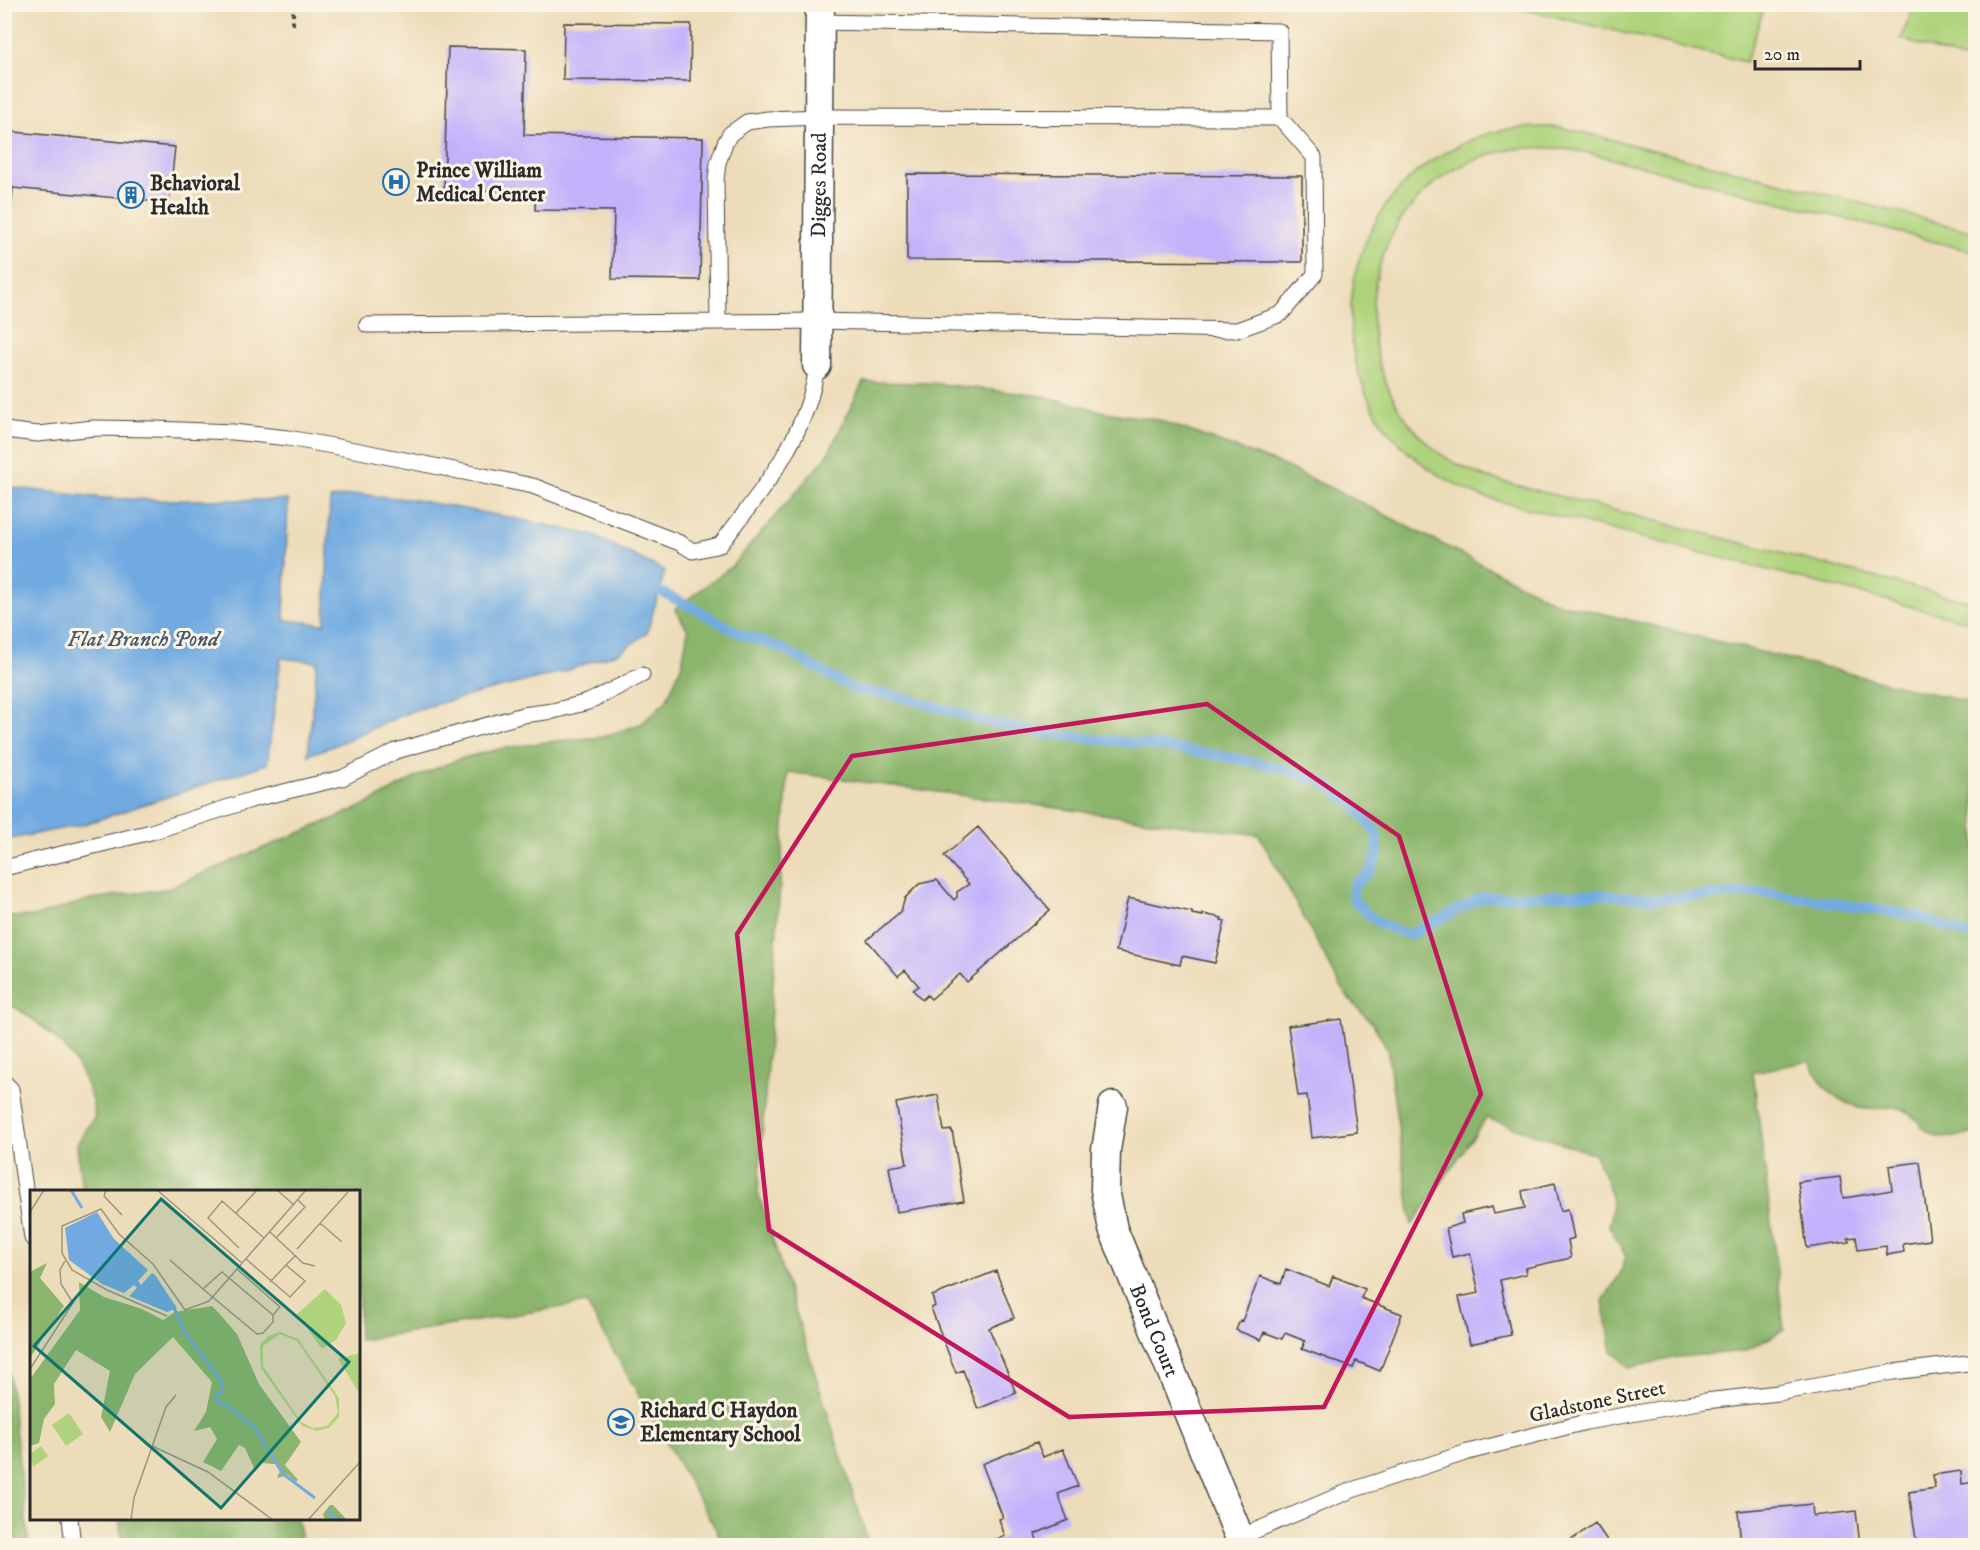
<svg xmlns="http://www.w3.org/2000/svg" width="1980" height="1550" viewBox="0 0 1980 1550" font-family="'IM FELL DW Pica',serif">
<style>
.green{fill:#afd37c;stroke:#6d7f54;stroke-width:1.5}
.forest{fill:#8bb56c;stroke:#5b704c;stroke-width:1.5}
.water{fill:#71aae1;stroke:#4e6a86;stroke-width:1.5}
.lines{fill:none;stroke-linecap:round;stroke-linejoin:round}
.stream{stroke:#71aae1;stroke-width:10}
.building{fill:#c2b2fc}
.lane-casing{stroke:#484640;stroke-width:17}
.street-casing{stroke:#484640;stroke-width:31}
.path{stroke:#484640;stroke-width:4;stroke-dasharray:4.5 4.5;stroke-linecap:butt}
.lane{stroke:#fff;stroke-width:15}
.street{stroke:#fff;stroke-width:28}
.marked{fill:none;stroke:#c2185b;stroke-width:4.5;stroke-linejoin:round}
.labels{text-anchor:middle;stroke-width:6;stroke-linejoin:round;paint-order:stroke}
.poi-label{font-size:21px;font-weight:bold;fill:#2b2b2b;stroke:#fcf5e5;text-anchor:start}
.street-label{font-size:21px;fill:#2b2b2b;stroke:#fcf5e5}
.water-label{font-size:22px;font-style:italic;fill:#44576b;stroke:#fcf5e5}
.inset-river{fill:none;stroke:#71aae1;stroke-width:3}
.inset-road{fill:none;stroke:#9f9580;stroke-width:1.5}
.view{fill:#0f766e;fill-opacity:0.15;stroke:#0f766e;stroke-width:3}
.inset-edge{fill:none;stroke:#2b2b2b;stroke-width:3}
</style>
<rect width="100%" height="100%" fill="#fcf5e5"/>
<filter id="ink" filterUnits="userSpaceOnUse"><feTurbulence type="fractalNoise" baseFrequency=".0167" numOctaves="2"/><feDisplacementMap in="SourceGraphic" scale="12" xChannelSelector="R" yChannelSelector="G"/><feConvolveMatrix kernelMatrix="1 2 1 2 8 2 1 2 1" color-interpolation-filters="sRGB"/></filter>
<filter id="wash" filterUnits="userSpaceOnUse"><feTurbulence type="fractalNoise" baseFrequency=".008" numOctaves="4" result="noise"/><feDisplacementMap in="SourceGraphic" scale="24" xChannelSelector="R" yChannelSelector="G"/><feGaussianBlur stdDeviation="1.35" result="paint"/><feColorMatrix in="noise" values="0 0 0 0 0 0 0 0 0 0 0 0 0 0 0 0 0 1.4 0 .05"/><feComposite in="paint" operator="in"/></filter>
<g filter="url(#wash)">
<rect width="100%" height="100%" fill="#eddcb9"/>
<path class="green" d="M1506,5h259l-19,57z
M1914,5h61v58l-74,-24z
M1558,127l32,7 385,98v20l-390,-100c-29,-5 -57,-7 -86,0 -136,34 -169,206 -66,296 15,13 34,21 52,29l490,126v20l-495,-127c-39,-17 -75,-39 -100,-76 -48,-74 -36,-179 27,-239 23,-22 52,-38 83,-48 21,-6 45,-6 68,-6z"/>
<path class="forest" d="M863,382l67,1 113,13 62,16 54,8 123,45 82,39 191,98 420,102v428c-13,6 -36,9 -48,-1 -8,-7 -14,-17 -24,-22 -11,-4 -22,-1 -33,0 -6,1 -12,-2 -18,-4 -25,-8 -31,-23 -43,-44l-56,11 31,258 -38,21 -68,6 -49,11 -17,-17 -9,-50 17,-27 6,-17 -17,-31c8,-26 -2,-49 -15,-72l-108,-36 -74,107 -25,-177 -14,-24 -28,-30 -86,-159 -471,-63 -30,421 111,352h-144l-139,-242 -227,37 -1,-148 -276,-1 -5,-47 18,-28c-9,-57 -43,-87 -90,-115v-84l31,-1 55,-17 75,-10 200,-84 50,-28 43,-18 40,-10 48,-7 55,-5 39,-13 25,-23 16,-37 6,-34 -13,-21 57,-43 95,-110z
M4,1342h1l24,203h-24z
M119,1519h178l5,26h-179z"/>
<path class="water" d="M5,487l99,11 60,2h124l-4,120 41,4 5,-125 29,-5 57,6 92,17 84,18 73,36 -18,62 -27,19 -55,19 -151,39 -81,36 -25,9 9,-93 -36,-4 -14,106 -182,60 -80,16z"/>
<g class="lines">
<path class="stream" d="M647,589l12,2 33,16 46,26 45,16 70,40 48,8 84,24 60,13 91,9 80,12 61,12 46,15 28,20 25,30 2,22 -9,19 -16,12v14c18,21 30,28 57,36l73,-38 113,-3 59,5 108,-7 154,24 59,22"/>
</g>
<g id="blocks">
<path class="building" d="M564,23l127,1 -1,57 -127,-1z
M448,47l78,2 -2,86 179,3 -3,142 -88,-1 2,-68 -79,-1v-19l-91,-1z
M4,131l171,16 -6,56 -156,-15 -7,71h-2z
M907,174l395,2v86l-395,-2z
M978,827l72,83 -83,72 -7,-8 -29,25 -4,-4 -5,5 -9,-10 6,-4 -14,-16 -7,6 -31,-36 34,-29 4,-13 14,-14 18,-4 17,20 3,-3v-5l12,-8 -25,-28z
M1128,898l64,14v2l11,2v-2l19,4 -1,2 4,1 -10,42 -33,-7 -2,9 -64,-14z
M1341,1019l16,113 -45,6 -5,-43 -9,1 -10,-70z
M938,1095l6,36 8,-1 12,71 -67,11 -8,-45 18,-3 -11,-61z
M1920,1162l10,78 -27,4 1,8 -17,3 -1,-9 -28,4 -2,-13 -8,1 1,4 -42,6 -9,-66 42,-5 3,21 8,-1 41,-7 -3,-24z
M1555,1183l6,28 7,-2 6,29 -6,2 3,18 -46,10 1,6 -26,6 11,55 -41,9 -11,-47 20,-4 -9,-40 -18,4 -6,-29 17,-5 -2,-9 31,-7 2,7 31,-6 -3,-17z
M1286,1269l43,17 4,-10 32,13 -4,9 41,16 -22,57 -24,-10 -3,7 -51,-19 3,-8 -20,-8 -3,6 -18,-7 -3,8 -25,-10 4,-10 2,1 18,-45 21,8z
M996,1271l18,47 -25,10 27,65 -38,16 -15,-39 -7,3 -25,-65 4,-2 -3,-10z
M1037,1442l6,15 20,-8 15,37 -20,8 10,26 -33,14 4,12h-59l25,-10 -6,-17 4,-1 -21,-54z
M1961,1471l1,13 14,-2v59l-31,5h-28l-8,-54 26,-4 -2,-13z
M1812,1504l1,12 43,-5 4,35h-119l-3,-35z
M1595,1523l16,23h-48z"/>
</g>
</g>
<g filter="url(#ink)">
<use href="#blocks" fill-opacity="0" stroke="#484640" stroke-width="1.5"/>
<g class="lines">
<defs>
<path id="lane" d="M820,22l459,9 1,87 -460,-1 -52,2 -21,3 -17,12 -5,9 -7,20 -2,17 2,142 99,-1 420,9 44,-16 34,-40 -1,-117 -34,-39
M367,325l351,-3
M4,430l34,4 56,-6 60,1 79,3 55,6 72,13 173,35 147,57 13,8 27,-6c41,-53 89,-111 97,-180
M4,868l147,-36 103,-33 88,-21 54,-27 127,-36 30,-4 35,-9 54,-27
M4,1082l7,7 21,149
M70,1518l3,28
M1240,1537l112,-47 116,-38 118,-30 119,-21 73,-8 115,-21 83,-10"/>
<g id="street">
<path id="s1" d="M817,365l3,-361"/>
<path id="s2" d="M1113,1106l-7,44 -1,40 8,39 130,317"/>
</g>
</defs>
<use href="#lane" class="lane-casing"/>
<use href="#street" class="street-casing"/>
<path class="path" d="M293,25v-21"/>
<use href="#lane" class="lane"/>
<use href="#street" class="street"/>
</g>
</g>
<path class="marked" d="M1207,704l192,132 82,258 -157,313 -255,10 -300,-187 -32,-296 115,-178z"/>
<defs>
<symbol id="hospital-ring" viewBox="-11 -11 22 22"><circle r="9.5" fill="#fcf5e5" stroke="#1f6fb2" stroke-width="1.5"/><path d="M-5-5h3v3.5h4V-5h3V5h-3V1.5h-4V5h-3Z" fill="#1f6fb2"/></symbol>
<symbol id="building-ring" viewBox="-11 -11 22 22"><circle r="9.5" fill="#fcf5e5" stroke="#1f6fb2" stroke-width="1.5"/><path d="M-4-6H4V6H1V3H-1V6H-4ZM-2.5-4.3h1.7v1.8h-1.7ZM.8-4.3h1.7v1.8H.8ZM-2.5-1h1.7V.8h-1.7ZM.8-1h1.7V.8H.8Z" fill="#1f6fb2"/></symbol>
<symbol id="school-ring" viewBox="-11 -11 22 22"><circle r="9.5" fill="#fcf5e5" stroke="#1f6fb2" stroke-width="1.5"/><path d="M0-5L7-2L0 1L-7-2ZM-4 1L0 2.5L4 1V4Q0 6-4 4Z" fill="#1f6fb2"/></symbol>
</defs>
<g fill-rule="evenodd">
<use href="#hospital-ring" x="381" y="167" width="30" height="30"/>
<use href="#building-ring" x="116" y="180" width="30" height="30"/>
<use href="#school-ring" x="606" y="1407" width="30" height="30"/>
</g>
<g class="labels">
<g class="poi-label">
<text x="416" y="177">Prince William<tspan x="416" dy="24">Medical Center</tspan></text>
<text x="150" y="190">Behavioral<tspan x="150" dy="24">Health</tspan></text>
<text x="640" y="1417">Richard C Haydon<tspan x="640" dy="24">Elementary School</tspan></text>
</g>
<g class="street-label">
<text dy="7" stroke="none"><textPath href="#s1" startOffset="180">Digges Road</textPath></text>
<text dy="7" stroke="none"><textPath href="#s2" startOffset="234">Bond Court</textPath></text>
<text transform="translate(1597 1401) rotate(-12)" y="7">Gladstone Street</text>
</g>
<g class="water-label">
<text x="143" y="646">Flat Branch Pond</text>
</g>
</g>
<g transform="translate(30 1190)">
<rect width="330" height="330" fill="#eddcb9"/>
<path d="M295,99l16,16 5,18 -10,17 -14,9 -25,-35zM250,142l18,7 41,59v19l-10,11 -12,3 -15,-5 -41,-58 -1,-23 8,-9zM250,144l17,7 38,55 3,17 -11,13 -14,2 -12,-6 -38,-56v-20zM330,163v37l-2,1 -20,-32zM39,223l14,21 -17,12 -14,-21zM11,256l7,10 -15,11 -3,-13z" fill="#afd37c" fill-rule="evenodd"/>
<path d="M17,73l-7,15 24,28 -34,52v-86zM49,92l25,15 38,12 21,11 12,-8 37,-6 6,6 19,22 22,50 42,58 -16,23 13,15 -2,2 -8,-7 -11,3 3,-7 -5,-7 -13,-1 -8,5 -9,-20 -6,-3 -18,26 -18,-9 14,-23 -7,-12 -16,4 12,-19 6,-30 -39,-45 -38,37 -25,58 -9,-15 9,-46 -34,-21 -22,34 1,20 -11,15 -5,24 -9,3v-67l50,-69zM300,315h3l14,15h-22l-2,-6z" fill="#8bb56c"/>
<path d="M67,22l17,27 34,31 -10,11 3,4 11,-12 3,2 22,33 -10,4 -38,-16 8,-8 -3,-3 -10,8 -22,-9 -33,-24 -4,-32z" fill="#71aae1"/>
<path class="inset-river" d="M41,0l11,18M144,118l12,26 36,48 1,9 -7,4 2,8 10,3 27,22 28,46 32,24M298,319l5,9 10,2"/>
<path class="inset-road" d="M76,0l-2,6 18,19M127,0l85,73M247,0l17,15M0,22l14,-22M206,23l21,-23M290,33l22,19M240,42l33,31 12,3M246,48l29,-31 -7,-7M209,58l-31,-30 14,-17 42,37M267,59l51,-57M216,69l44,38 15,-16 -19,-16 9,-9M140,70l33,29M207,79l43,38 -7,8 -51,-43 -19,17 54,45 6,-1 10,-11v-7M240,92l16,-17M137,126l-60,-26 -35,-20 -10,-17v-27l39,-17 18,25 34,30 32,46 24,-9 97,-111M0,179l43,-66 -12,-19 -1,-14 5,-9M122,256l56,26 65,48M101,330l3,-22 32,-91 10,-12M278,330l52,-58"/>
<path class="view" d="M131,9l188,163 -128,146 -187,-162z"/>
<rect width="330" height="330" class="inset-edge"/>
</g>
<rect width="1980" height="1550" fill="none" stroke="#fcf5e5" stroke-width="24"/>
<path d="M1755 60v9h105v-9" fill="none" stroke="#2b2b2b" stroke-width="3"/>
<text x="1764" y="60" font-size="18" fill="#2b2b2b" stroke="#fcf5e5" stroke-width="4.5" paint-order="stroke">20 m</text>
</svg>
